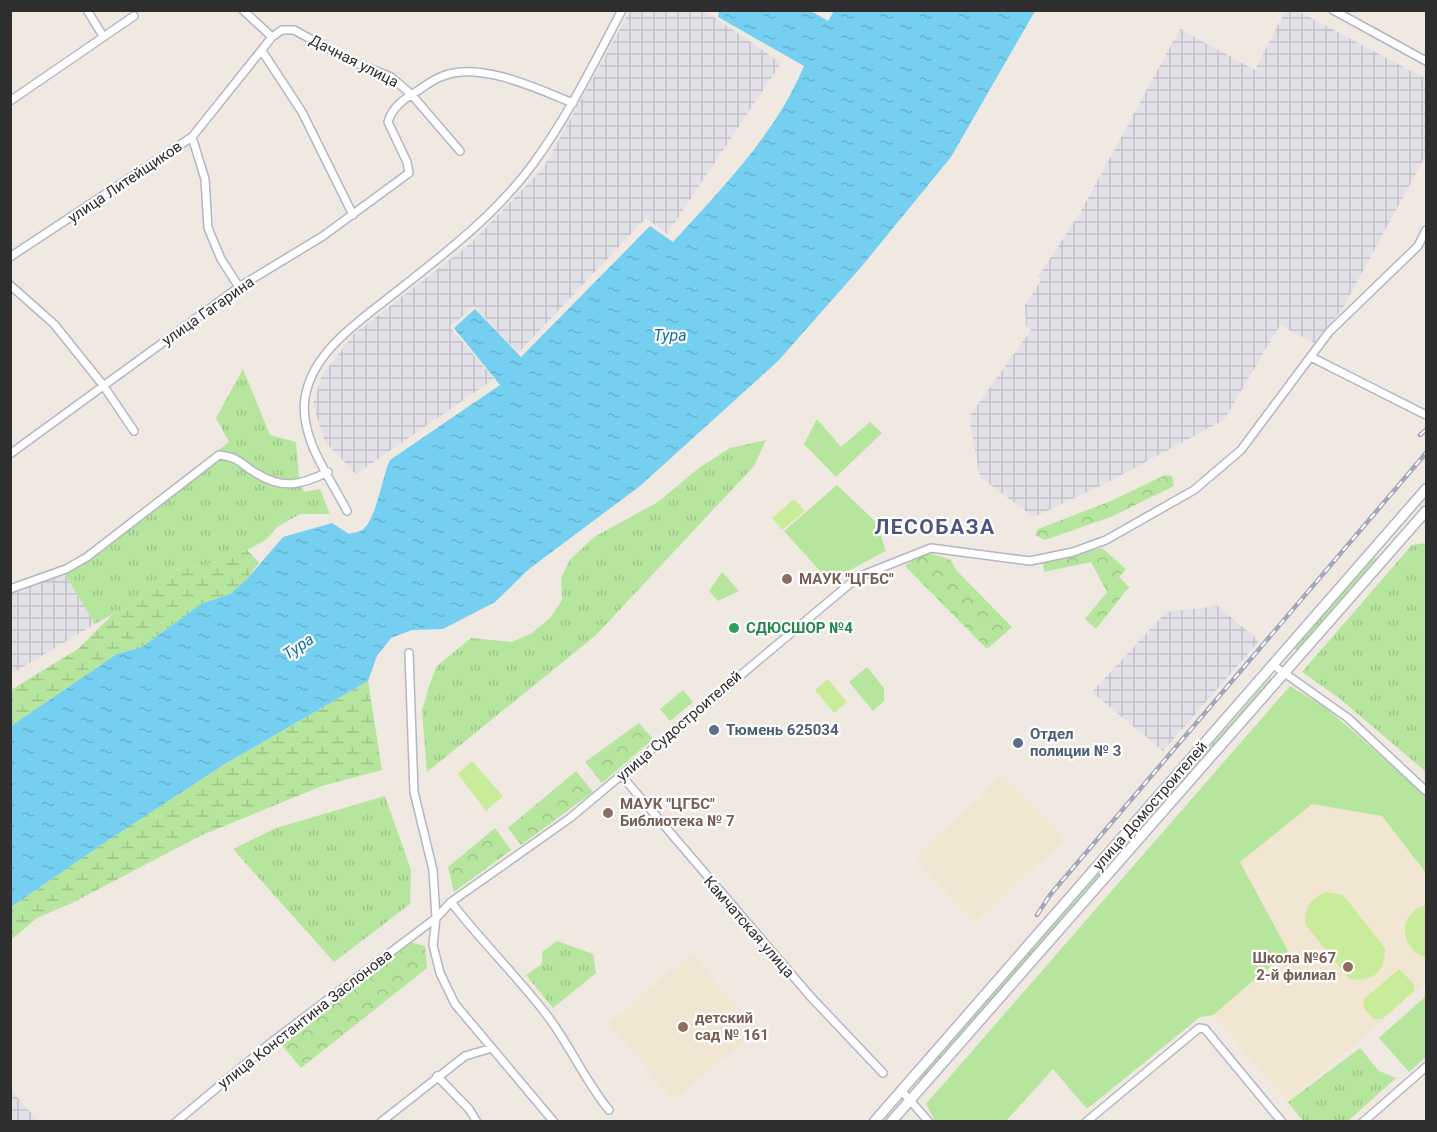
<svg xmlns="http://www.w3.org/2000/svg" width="1437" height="1132" viewBox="0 0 1437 1132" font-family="Roboto,sans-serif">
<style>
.industrial{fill:url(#industrial-grid)}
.education{fill:#f0e6d1}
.grass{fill:url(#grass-tufts)}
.forest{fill:url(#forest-crowns)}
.wetland{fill:url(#wetland-marsh)}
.park{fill:#b6e59e}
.pitch{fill:#c9ec9a}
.water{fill:url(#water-ripples)}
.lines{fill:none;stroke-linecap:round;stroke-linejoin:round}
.minor-casing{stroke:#b4b7c1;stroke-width:10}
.secondary-casing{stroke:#b4b7c1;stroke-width:12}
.minor{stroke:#fff;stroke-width:7}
.secondary{stroke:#fff;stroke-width:9}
.rail-casing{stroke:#a3a6b8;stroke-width:4.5}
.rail{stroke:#fff;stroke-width:2;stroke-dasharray:7;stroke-linecap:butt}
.education-dot{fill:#8d6e63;stroke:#fff;stroke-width:2}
.leisure-dot{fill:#2e9e5b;stroke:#fff;stroke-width:2}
.service-dot{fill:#5c6f8a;stroke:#fff;stroke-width:2}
.labels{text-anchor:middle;stroke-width:4.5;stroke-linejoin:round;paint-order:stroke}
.street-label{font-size:15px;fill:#2e2e2e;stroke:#fff}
.education-label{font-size:15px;font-weight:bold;fill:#785e54;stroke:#fff;text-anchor:start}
.leisure-label{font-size:15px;font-weight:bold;fill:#27864d;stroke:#fff;text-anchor:start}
.service-label{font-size:15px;font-weight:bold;fill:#4e5e75;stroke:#fff;text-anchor:start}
.water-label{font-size:16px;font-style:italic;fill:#0d6fa3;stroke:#fff}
.district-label{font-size:21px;font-weight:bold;letter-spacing:1.5px;fill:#4d5680;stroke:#fff}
</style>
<defs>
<pattern id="industrial-grid" width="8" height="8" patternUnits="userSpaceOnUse" patternTransform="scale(1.5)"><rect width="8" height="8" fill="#e3e1e8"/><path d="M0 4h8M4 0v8" fill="none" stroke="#c3c1c7"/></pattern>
<pattern id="grass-tufts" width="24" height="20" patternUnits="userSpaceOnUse" patternTransform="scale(1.5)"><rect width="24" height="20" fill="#b6e59e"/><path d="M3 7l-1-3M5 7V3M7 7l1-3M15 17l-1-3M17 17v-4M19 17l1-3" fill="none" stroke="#9dc588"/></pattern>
<pattern id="forest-crowns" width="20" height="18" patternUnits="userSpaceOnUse" patternTransform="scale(1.5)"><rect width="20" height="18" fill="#b6e59e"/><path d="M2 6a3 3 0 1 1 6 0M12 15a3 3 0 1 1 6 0" fill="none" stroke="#9dc588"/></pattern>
<pattern id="wetland-marsh" width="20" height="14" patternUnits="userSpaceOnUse" patternTransform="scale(1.5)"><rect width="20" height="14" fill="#b6e59e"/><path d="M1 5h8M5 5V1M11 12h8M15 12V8" fill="none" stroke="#9dc588"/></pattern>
<pattern id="water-ripples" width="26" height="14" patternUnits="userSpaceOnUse" patternTransform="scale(1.5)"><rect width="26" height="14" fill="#75cff0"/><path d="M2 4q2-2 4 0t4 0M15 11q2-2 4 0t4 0" fill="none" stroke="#66b2ce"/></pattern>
</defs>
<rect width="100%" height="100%" fill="#efe9e1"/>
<path class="industrial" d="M630,11h75l76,52 -114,171 -21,-16 -128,135 -44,-47 -24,21 44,52 -138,95 -31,-32 -12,-37 9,-30 32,-41 117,-91 73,-76z
M1285,11h13l128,68v76l-85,156 -27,32 -34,-18 -56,95 -116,62 -74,35 -54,-40 -11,-60 62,-87 -5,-4 -1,-21 17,-26 -4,-2 43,-66 99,-182 75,41z
M64,573l31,51 -84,50 -1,-82z
M1218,606l41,35 -96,110 -71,-59 74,-80z
M11,1090l27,31h-27z"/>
<path class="education" d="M1003,774l62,65 -91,84 -60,-67 63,-55z
M1311,804l71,12 44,57v110l-138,119 -75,-87 75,-64 -48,-89z
M692,953l65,78 -84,69 -64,-77z"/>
<path class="grass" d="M243,369l27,66 26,7 3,34 5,16 16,-3 10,25h-30l-23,13 -11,13 -19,10 -45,16 -18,1 -30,15 -29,30 -12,2 -18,10 -31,-51 10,-12 155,-119 -13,-24z
M766,440l-12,26 -159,170 -168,136 -5,-61 7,-25 8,-20 34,-28 41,4 20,-9 19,-16 11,-17 -1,-22 9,-18 24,-23 64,-35 41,-34 31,-20z
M1426,543v229l-87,-74 -37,-26 110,-127z
M1379,556l-81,94 -2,1 -1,-4 76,-87z
M1271,677l1,4 -351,399h-4z
M385,796l26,74 -1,34 -76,58 -101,-113 43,-21z
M557,941l36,13 3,19 -43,35 -27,-33 16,-11v-12z
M1360,1048l19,23 17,7 -48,43h-45l-15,-19z"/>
<path class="forest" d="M1165,475l7,1 2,10 -61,30 -68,24 -10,-5 3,-6 73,-28z
M1102,548l24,21 -7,8 10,10 -33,42 -11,-10 22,-27 -16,-30 -47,10 -1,-9z
M926,552l25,8 5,10 56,57 -25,22 -82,-83z
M639,723l14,16 -51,44 -17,-21z
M576,771l17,21 -72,53 -13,-17z
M495,828l16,22 -57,42 -6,-25z
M409,942l16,4 2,22 -126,100 -20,-24z"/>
<path class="wetland" d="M247,550l12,12 -13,18 -16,14 -29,10 -59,43 -25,7 -106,72v-36l67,-41 35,-35 12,-2 29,-30 30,-15 18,-1z
M368,681l14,89 -60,16 -122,50 -126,66 -37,16 -26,22v-33l99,-68 115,-75z"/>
<path class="park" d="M817,419l24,28 29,-25 12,11 -46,44 -32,-33z
M837,485l39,37 10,29 -57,30 -45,-50z
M722,572l17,19 -21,10 -9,-10z
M867,667l17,21v13l-11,10 -24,-29z
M1290,686l35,21 101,88v78l-44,-57 -70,-12 -72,58 48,89 -75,64 -13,2 -113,92 -34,-40 -47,52h-71l-9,-17z
M683,690l10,12 -23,19 -10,-12z
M1426,996v61l-17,15 -30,-34z"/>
<path class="pitch" d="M794,499l11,12 -23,19 -10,-12z
M828,679l19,23 -13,11 -19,-23z
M472,761l31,35 -17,15 -28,-37z
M1326,892l17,3 42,53c1,24 -13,35 -36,31l-44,-55c-1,-17 6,-25 21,-32z
M1426,905v52c-27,-7 -29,-45 0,-52z
M1399,969l15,15v7l-32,28h-8l-11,-12 1,-8z"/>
<path class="water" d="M719,11h92l17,10 6,-10h201l-84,146 -89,109 -84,95 -138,125 -111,83 -34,33 -52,27 -31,1 -21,8 -14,18 -9,25 -143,83 -115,75 -99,68v-181l106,-72 25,-7 59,-43 29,-10 16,-14 37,-43 49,-14 17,11c3,-1 10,-2 13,-4 14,-9 20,-53 28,-70l110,-75 -46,-57 21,-19 46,48 129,-131 23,16c50,-55 102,-107 131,-176l-86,-49z"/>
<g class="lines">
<defs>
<path id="minor" d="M87,10l16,26
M243,10l29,27 10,-7h12l57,31 40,16 20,17 49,57
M1333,10l93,51
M262,51l40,61 51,103
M10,101l124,-85
M192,137l13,42 3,49 13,31 18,28
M10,257l182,-120 80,-100
M10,285l44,39 49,61 31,46
M1311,357l115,58
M10,454l229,-167 84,-51 86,-63 -2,-11 -19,-40c4,-15 17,-24 31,-32 7,-5 15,-11 24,-14 37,-15 95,13 130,27
M347,511c-17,-34 -48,-73 -42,-113 7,-44 49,-73 82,-99 52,-41 106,-81 146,-135 35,-48 61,-101 89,-154
M10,589l56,-20 21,-12 132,-102c23,3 19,8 37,18 27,17 45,12 72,-1
M409,653l5,139 19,78 3,48 -3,27 7,28 15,31 99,118
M1273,665l75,53 78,73
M621,775l189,221 73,77
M451,902c30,39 65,73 95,112 24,31 39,67 63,96
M437,1076l32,33 8,13
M901,1090l28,32
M176,1122l97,-81 163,-123 15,-16 119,-84 288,-241 73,-29 99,13 43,-9 33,-12 88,-50 47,-40 88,-118 89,-86 8,-16
M381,1122l84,-66 27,-8
M1086,1122l113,-94 6,1 77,93
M1363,1122l63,-55"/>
<path id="secondary" d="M874,1122l552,-633
M891,1122l535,-611"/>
</defs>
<use href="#minor" class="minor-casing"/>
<use href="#secondary" class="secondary-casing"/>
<use href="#minor" class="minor"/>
<use href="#secondary" class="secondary"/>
<defs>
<path id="rail" d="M1420,435l6,-5
M1037,915l13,-20 376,-442"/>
</defs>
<use href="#rail" class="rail-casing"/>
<use href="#rail" class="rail"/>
</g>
<g class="education-dot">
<circle cx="787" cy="579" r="6"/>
<circle cx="608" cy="813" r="6"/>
<circle cx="1348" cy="967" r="6"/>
<circle cx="683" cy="1027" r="6"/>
</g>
<circle class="leisure-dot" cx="734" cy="628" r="6"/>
<g class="service-dot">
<circle cx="714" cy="730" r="6"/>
<circle cx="1018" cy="743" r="6"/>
</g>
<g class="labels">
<g class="street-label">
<text transform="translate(354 61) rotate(27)" y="5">Дачная улица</text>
<text transform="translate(125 182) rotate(-34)" y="5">улица Литейщиков</text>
<text transform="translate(208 311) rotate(-35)" y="5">улица Гагарина</text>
<text transform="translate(679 726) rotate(-41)" y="5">улица Судостроителей</text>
<text transform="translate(1150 806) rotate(-49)" y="5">улица Домостроителей</text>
<text transform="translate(749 927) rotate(49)" y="5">Камчатская улица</text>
<text transform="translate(305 1019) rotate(-38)" y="5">улица Константина Заслонова</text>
</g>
<g class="education-label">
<text x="799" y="584">МАУК "ЦГБС"</text>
<text x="620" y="809">МАУК "ЦГБС"<tspan x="620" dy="17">Библиотека № 7</tspan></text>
<text x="1336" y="963" text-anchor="end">Школа №67<tspan x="1336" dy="17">2-й филиал</tspan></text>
<text x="695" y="1023">детский<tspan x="695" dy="17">сад № 161</tspan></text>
</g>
<g class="leisure-label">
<text x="746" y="633">СДЮСШОР №4</text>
</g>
<g class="service-label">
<text x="726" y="735">Тюмень 625034</text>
<text x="1030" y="739">Отдел<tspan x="1030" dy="17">полиции № 3</tspan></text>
</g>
<g class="water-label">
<text x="670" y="341">Тура</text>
<text transform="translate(298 646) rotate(-34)" y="6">Тура</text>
</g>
<g class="district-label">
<text x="935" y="534">ЛЕСОБАЗА</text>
</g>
</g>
<rect width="1437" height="1132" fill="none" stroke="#2e2e2e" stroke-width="24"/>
</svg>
